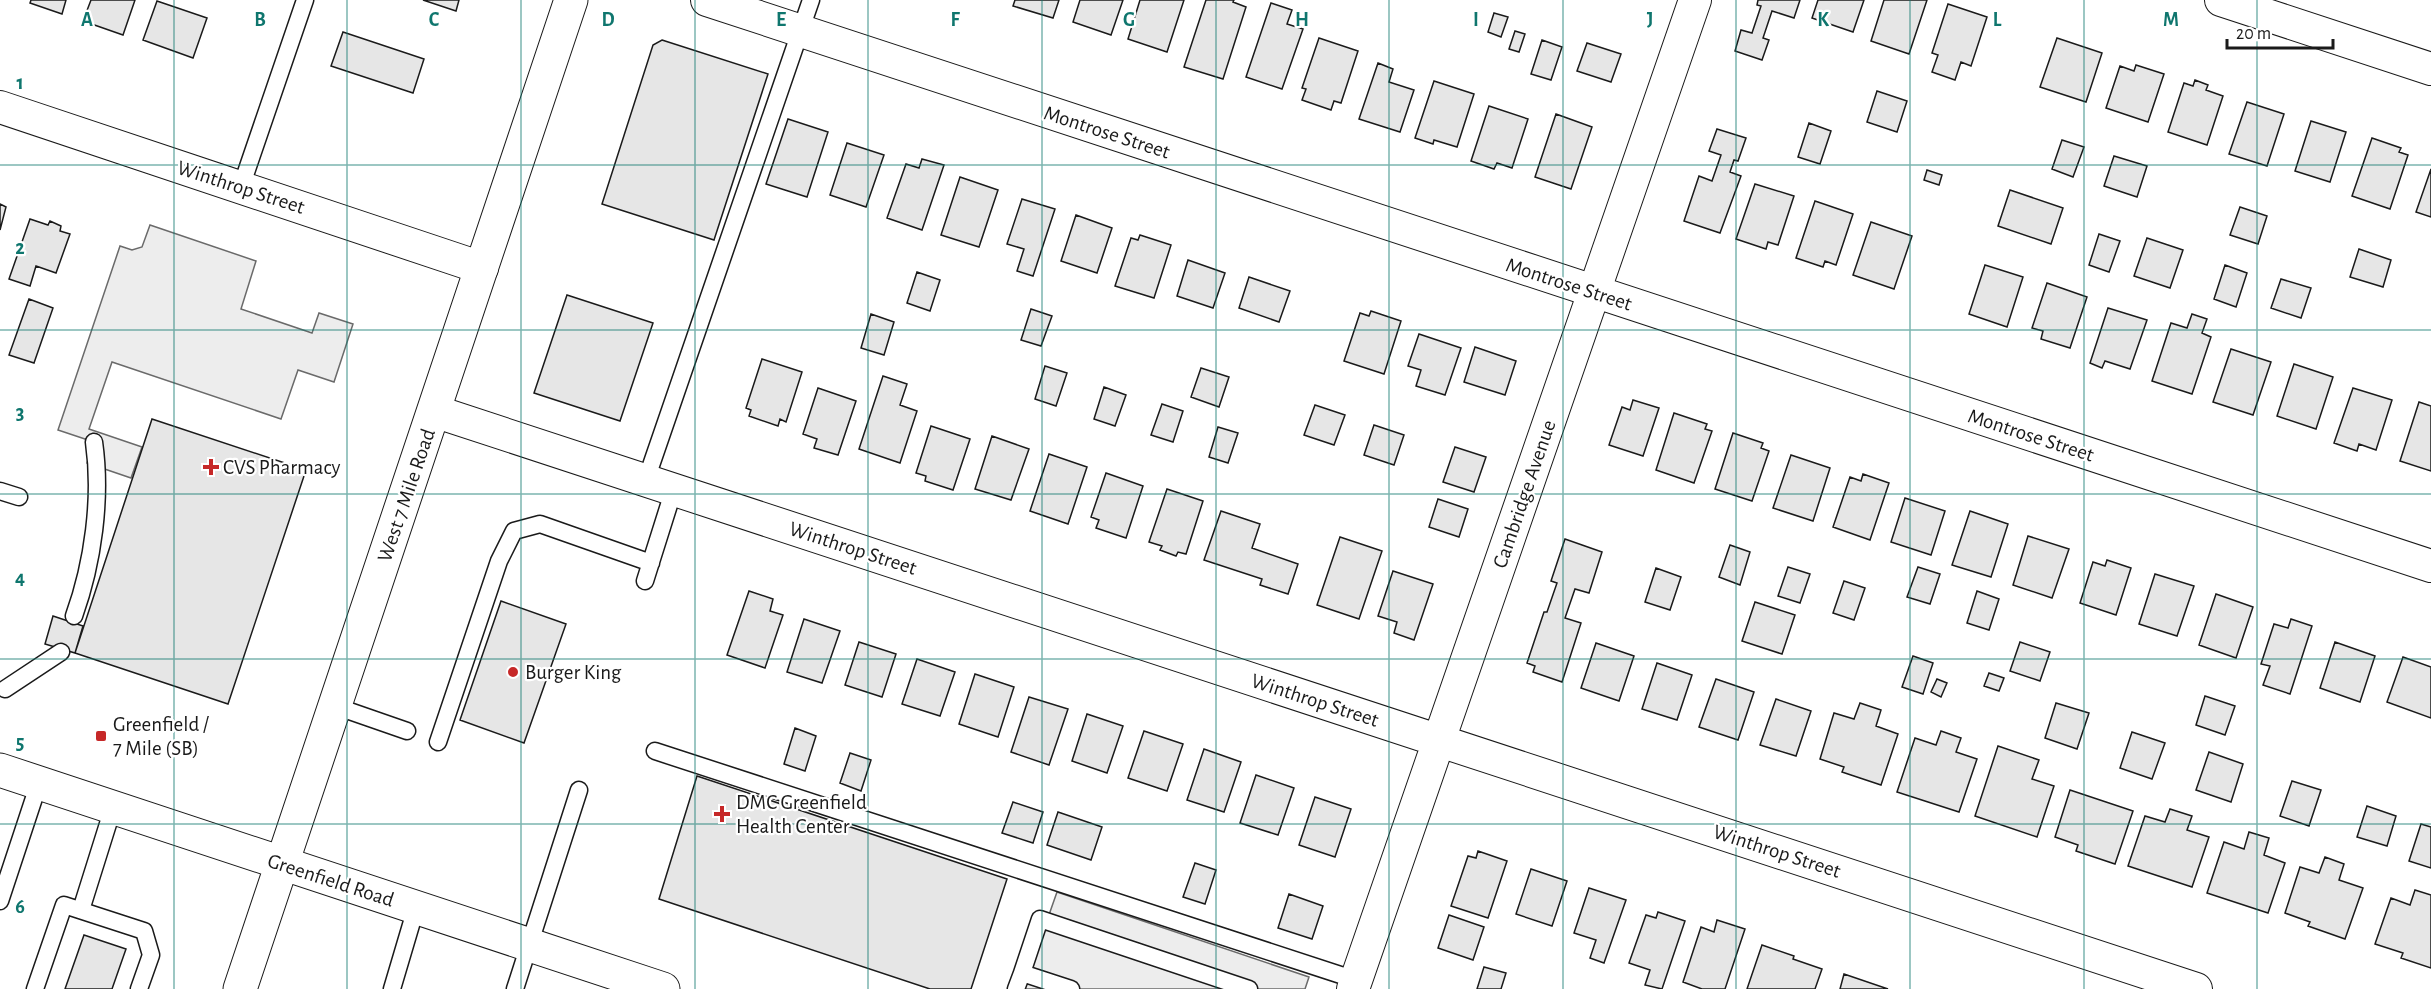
<svg xmlns="http://www.w3.org/2000/svg" width="2431" height="989" viewBox="0 0 2431 989" font-family="'Alegreya Sans',sans-serif">
<style>
.built{fill:#ededed;stroke:#6a6a6a;stroke-width:1.5}
.building{fill:#e6e6e6;stroke:#1a1a1a;stroke-width:1.5}
.lines{fill:none;stroke-linecap:round;stroke-linejoin:round}
.service-casing{stroke:#1a1a1a;stroke-width:19}
.minor-casing{stroke:#1a1a1a;stroke-width:34}
.secondary-casing{stroke:#1a1a1a;stroke-width:35}
.service{stroke:#fff;stroke-width:16}
.minor{stroke:#fff;stroke-width:32}
.secondary{stroke:#fff;stroke-width:33}
.grid{fill:none;stroke:#0f766e;stroke-width:1.5;stroke-opacity:0.55}
.poi-dot{fill:#c62828;stroke:#fff;stroke-width:2}
.labels{text-anchor:middle;stroke-width:4.5;stroke-linejoin:round;paint-order:stroke}
.street-label{font-size:21px;fill:#1a1a1a;stroke:#fff}
.poi-label{font-size:21px;fill:#1a1a1a;stroke:#fff;text-anchor:start}
.grid-label{font-size:20px;text-anchor:middle;font-weight:bold;fill:#0f766e;stroke:#fff;stroke-width:4.5;stroke-linejoin:round;paint-order:stroke}
</style>
<rect width="100%" height="100%" fill="#fff"/>
<path class="built" d="M150,225l106,36 -15,48 71,24 7,-20 34,11 -19,58 -36,-12 -17,49 -169,-57 -23,67 53,18 -11,31 -44,-15 7,-21 -36,-12 62,-184 12,4 10,-3z
M1057,892l252,85 -4,12h-282z"/>
<path class="building" d="M31,0h35l-4,14 -32,-11z
M91,0h44l-12,35 -40,-14z
M423,0h36l-3,11z
M1015,0h44l-6,18 -40,-12z
M1080,0h43l-12,35 -38,-13z
M1140,0h44l-17,52 -39,-13z
M1206,0h28l-1,2 13,5 -23,72 -39,-12z
M1758,0h42l-6,18 -22,-7 -9,27 6,2 -7,20 -27,-9 6,-21 11,3 9,-27 -4,-1z
M1818,0h46l-11,32 -41,-14z
M1884,0h43l-18,54 -38,-13z
M157,1l50,17 -14,40 -50,-18z
M1271,3l21,7 -5,14 16,5 -21,60 -36,-12z
M1948,4l39,13 -16,49 -10,-4 -6,18 -23,-8 6,-17 -6,-2z
M1494,13l14,4 -7,20 -13,-5z
M1515,31l10,3 -6,18 -10,-3z
M343,32l81,27 -11,34 -82,-27z
M1319,38l39,13 -17,52 -7,-2 -3,9 -29,-10 4,-11 -4,-1z
M2057,38l45,15 -16,49 -46,-15z
M662,40l106,34 -54,166 -112,-36 51,-159z
M1542,40l20,7 -11,33 -20,-6z
M1587,43l34,11 -10,28 -34,-11z
M1378,63l15,6 -4,13 25,8 -14,42 -41,-13z
M2136,65l28,9 -16,48 -42,-14 14,-42 14,5z
M2195,80l13,5 -2,5 17,6 -16,49 -39,-13 16,-49 9,3z
M1434,81l40,13 -17,53 -23,-7 -1,4 -18,-6z
M1877,91l30,10 -10,31 -30,-10z
M2247,102l37,12 -17,52 -38,-12z
M1489,106l39,13 -16,49 -15,-5 -3,6 -23,-8z
M1556,114l36,13 -21,62 -36,-12z
M788,119l40,13 -21,65 -41,-13z
M2311,121l35,11 -16,50 -35,-11z
M1809,123l22,8 -11,33 -22,-7z
M1717,129l29,9 -8,23 -4,-1 -4,12 11,4 -21,57 -36,-12 15,-45 13,5 9,-26 -12,-4z
M2372,138l29,10 -2,4 9,3 -18,54 -38,-13z
M2062,140l22,7 -11,30 -21,-8z
M847,143l37,12 -18,52 -36,-12z
M2114,156l33,10 -10,31 -33,-11z
M922,159l22,6 -22,65 -35,-12 19,-54 13,4z
M2431,169v48l-15,-5z
M1927,170l15,5 -3,10 -15,-5z
M960,177l38,13 -19,57 -38,-12z
M1755,184l39,12 -16,49 -10,-3 -2,7 -30,-10z
M2010,190l53,18 -12,36 -53,-18z
M1022,199l33,10 -22,67 -16,-5 7,-22 -17,-5z
M1815,201l38,13 -17,51 -11,-4 -2,6 -27,-9z
M0,204l6,3 -6,23z
M2240,207l27,9 -9,28 -28,-9z
M1076,215l36,13 -15,45 -36,-12z
M30,219l18,6 2,-4 11,5 -1,5 10,3 -14,39 -20,-7 -6,20 -21,-7z
M1871,222l41,14 -18,53 -41,-14z
M2099,234l21,7 -11,31 -20,-7z
M1140,235l31,10 -17,53 -39,-12 16,-48 7,2z
M2147,238l36,12 -13,38 -36,-12z
M2359,249l32,11 -8,27 -33,-10z
M1188,260l37,13 -12,35 -36,-12z
M1985,265l38,12 -16,50 -38,-13z
M2225,265l22,8 -11,34 -22,-8z
M917,272l23,8 -10,31 -23,-8z
M1249,277l41,14 -11,31 -40,-14z
M2281,279l30,9 -10,30 -30,-10z
M2047,283l40,14 -17,51 -29,-9 2,-8 -11,-3z
M567,295l86,28 -33,98 -86,-28z
M29,299l24,9 -19,55 -25,-8z
M2108,308l39,12 -17,49 -25,-8 -3,7 -12,-5z
M1031,309l21,7 -11,30 -20,-6z
M1371,311l30,10 -17,53 -40,-13 16,-48 9,3z
M871,314l23,8 -10,33 -23,-7z
M2192,314l15,5 -5,14 9,4 -19,57 -40,-13 19,-58 16,5z
M1419,334l42,14 -16,47 -29,-9 5,-16 -13,-4z
M1475,347l41,14 -11,34 -41,-13z
M2231,349l40,13 -18,53 -40,-13z
M762,359l40,13 -16,50 -6,-3 -2,7 -29,-10 2,-6 -5,-2z
M2294,364l39,13 -17,52 -39,-13z
M1045,366l22,7 -11,33 -21,-7z
M1201,368l28,9 -10,30 -28,-10z
M883,376l24,8 -7,21 17,6 -17,52 -41,-14z
M1104,387l22,8 -11,31 -21,-7z
M818,388l38,13 -18,54 -24,-7 3,-9 -14,-5z
M2353,388l39,12 -16,50 -17,-6 -2,7 -23,-8z
M1633,400l26,8 -16,48 -34,-11 13,-38 8,3z
M2419,402l12,4v65l-31,-10z
M1162,404l21,7 -10,31 -22,-7z
M1315,405l30,10 -11,30 -30,-10z
M1674,413l33,11 -2,5 7,2 -18,52 -38,-13z
M152,419l154,51 -78,234 -153,-51z
M1374,425l30,10 -10,30 -30,-10z
M931,426l39,13 -17,51 -28,-9 1,-5 -10,-3z
M1218,427l20,6 -10,30 -19,-6z
M1733,433l30,10 -2,5 8,3 -17,50 -37,-12z
M992,436l37,13 -18,51 -36,-11z
M1455,447l31,10 -12,35 -31,-10z
M1049,454l38,13 -19,57 -38,-13z
M1791,455l39,13 -17,53 -40,-13z
M1106,473l37,13 -17,52 -30,-10 3,-8 -8,-3z
M1863,474l26,9 -19,57 -37,-13 17,-50 11,4z
M1167,489l36,12 -17,53 -8,-2 -2,4 -16,-6 2,-4 -13,-4z
M1905,498l40,13 -14,44 -40,-13z
M1438,499l30,10 -9,28 -30,-10z
M1221,511l39,13 -8,24 46,16 -10,30 -28,-9 2,-6 -58,-19z
M1970,511l38,13 -17,53 -39,-12z
M2028,536l41,13 -17,49 -39,-13z
M1340,537l42,14 -23,68 -42,-14z
M1565,539l37,13 -13,41 -14,-4 -10,29 16,5 -19,59 -29,-10 2,-6 -8,-3 17,-51h3l10,-29 -6,-2z
M1730,545l20,7 -10,33 -21,-8z
M2107,560l24,8 -15,47 -36,-12 13,-41 12,4z
M1788,567l22,7 -10,29 -22,-7z
M1918,567l22,7 -10,30 -23,-7z
M1656,568l25,9 -11,33 -25,-8z
M1393,571l40,13 -19,56 -20,-7 3,-11 -19,-6z
M2155,574l39,12 -17,50 -38,-12z
M1844,581l21,7 -11,32 -21,-7z
M749,591l24,8 -3,12 13,4 -18,53 -38,-13z
M1977,591l22,8 -10,31 -22,-7z
M2216,594l37,13 -17,51 -37,-13z
M501,601l65,23 -42,119 -64,-23z
M1755,602l40,13 -13,39 -40,-13z
M53,616l30,10 -8,27 -30,-9z
M804,619l36,12 -18,52 -35,-11z
M2291,619l21,7 -22,68 -27,-9 7,-19 -9,-2 13,-40 14,4z
M859,642l37,12 -14,43 -37,-12z
M2020,642l30,10 -10,29 -30,-10z
M2335,642l40,14 -15,46 -40,-14z
M1596,643l38,13 -15,45 -38,-13z
M1913,656l20,7 -10,31 -21,-7z
M2403,657l28,10v51l-44,-16z
M917,659l38,13 -15,44 -38,-12z
M1657,663l35,12 -15,45 -35,-11z
M1989,673l15,5 -5,13 -15,-5z
M975,674l39,13 -16,50 -39,-13z
M1716,679l38,13 -16,48 -39,-13z
M1937,679l10,4 -6,14 -10,-5z
M2205,696l30,10 -10,29 -29,-10z
M1029,697l39,12 -19,56 -38,-13z
M1776,699l35,12 -15,45 -36,-11z
M1860,703l21,7 -5,16 22,8 -17,51 -39,-13 2,-5 -24,-8 14,-46 20,6z
M2056,703l33,10 -12,36 -32,-11z
M1087,714l36,12 -16,47 -35,-12z
M795,728l21,8 -11,35 -21,-7z
M1144,731l39,13 -16,47 -39,-13z
M1941,731l20,7 -5,14 21,7 -18,53 -62,-20 18,-54 21,7z
M2132,732l33,11 -13,36 -32,-11z
M1998,746l41,14 -7,19 22,7 -17,51 -62,-21z
M1204,749l37,13 -17,50 -37,-12z
M2209,752l34,12 -12,38 -35,-12z
M850,753l21,7 -10,31 -21,-8z
M1256,775l38,13 -16,47 -38,-12z
M697,776l310,103 -36,110h-41l-271,-90z
M2292,781l29,9 -12,36 -29,-10z
M2070,790l63,21 -18,53 -39,-13 2,-6 -23,-8z
M1315,797l36,12 -16,48 -36,-12z
M1013,802l30,10 -10,31 -31,-10z
M2367,806l29,10 -9,30 -30,-9z
M2170,809l22,7 -5,14 22,7 -17,50 -64,-21 17,-50 20,6z
M1058,812l44,15 -11,33 -44,-15z
M2421,824l10,3v41l-22,-7z
M2249,832l20,6 -5,17 21,8 -17,50 -61,-20 17,-51 20,7z
M1478,851l29,10 -19,57 -37,-12 17,-50 8,2z
M2325,857l19,7 -5,16 24,8 -18,51 -37,-13 2,-4 -25,-9 15,-46 19,6z
M1195,863l21,7 -11,34 -22,-7z
M1531,869l36,12 -15,45 -36,-12z
M1589,888l37,12 -22,63 -14,-5 6,-18 -22,-7z
M2415,890l16,5v73l-30,-10 2,-5 -28,-9 16,-46 19,7z
M1289,894l34,12 -11,33 -34,-11z
M1658,912l27,9 -23,68 -17,-4 5,-15 -21,-7 17,-48 10,3z
M1449,915l35,12 -11,33 -35,-12z
M1717,920l28,9 -20,60h-23l-19,-7 18,-55 13,5z
M84,935l42,14 -14,40h-47z
M1762,945l32,11 -1,3 29,10 -7,20h-68z
M1484,967l22,6 -5,16h-24z
M1844,974l44,15h-48z"/>
<g class="lines">
<defs>
<path id="service" d="M241,187l64,-187
M646,480l165,-480
M0,491l19,6
M645,581l29,-92
M74,616c19,-53 28,-118 20,-174
M5,689l56,-37
M335,706l72,25
M438,742l61,-181 15,-30 26,-7 111,39
M655,751l701,229
M0,901l39,-118
M81,910l32,-102
M1022,973l18,-54 209,70
M35,989l29,-84 80,26 7,24 -12,34
M392,989l24,-81
M515,989l64,-199
M1016,989l6,-16 49,16"/>
<path id="minor" d="M707,0l1724,566
M2221,0l210,69
M0,107l482,161
M434,411l1762,578
M1353,989l342,-989"/>
<path id="secondary" d="M0,770l663,219
M240,989l331,-989"/>
</defs>
<use href="#service" class="service-casing"/>
<use href="#minor" class="minor-casing"/>
<use href="#secondary" class="secondary-casing"/>
<use href="#service" class="service"/>
<use href="#minor" class="minor"/>
<use href="#secondary" class="secondary"/>
</g>
<path class="grid" d="M174,0v989M347,0v989M521,0v989M695,0v989M868,0v989M1042,0v989M1216,0v989M1389,0v989M1563,0v989M1736,0v989M1910,0v989M2084,0v989M2257,0v989M0,165h2431M0,330h2431M0,494h2431M0,659h2431M0,824h2431"/>
<g class="poi-dot">
<path d="M208 458h6v6h6v6h-6v6h-6v-6h-6v-6h6z"/>
<circle cx="513" cy="672" r="6"/>
<rect x="95" y="730" width="12" height="12" rx="3"/>
<path d="M719 805h6v6h6v6h-6v6h-6v-6h-6v-6h6z"/>
</g>
<g class="labels">
<g class="street-label">
<text transform="translate(1107 132) rotate(18)" y="7">Montrose Street</text>
<text transform="translate(241 187) rotate(18)" y="7">Winthrop Street</text>
<text transform="translate(1569 284) rotate(18)" y="7">Montrose Street</text>
<text transform="translate(2031 435) rotate(18)" y="7">Montrose Street</text>
<text transform="translate(1524 494) rotate(-71)" y="7">Cambridge Avenue</text>
<text transform="translate(406 495) rotate(-71)" y="7">West 7 Mile Road</text>
<text transform="translate(853 548) rotate(18)" y="7">Winthrop Street</text>
<text transform="translate(1315 700) rotate(18)" y="7">Winthrop Street</text>
<text transform="translate(1777 851) rotate(18)" y="7">Winthrop Street</text>
<text transform="translate(331 880) rotate(18)" y="7">Greenfield Road</text>
</g>
<g class="poi-label">
<text x="223" y="474">CVS Pharmacy</text>
<text x="525" y="679">Burger King</text>
<text x="113" y="731">Greenfield /<tspan x="113" dy="24">7 Mile (SB)</tspan></text>
<text x="736" y="809">DMC Greenfield<tspan x="736" dy="24">Health Center</tspan></text>
</g>
</g>
<g class="grid-label">
<text x="87" y="26">A</text>
<text x="260" y="26">B</text>
<text x="434" y="26">C</text>
<text x="608" y="26">D</text>
<text x="781" y="26">E</text>
<text x="955" y="26">F</text>
<text x="1129" y="26">G</text>
<text x="1302" y="26">H</text>
<text x="1476" y="26">I</text>
<text x="1650" y="26">J</text>
<text x="1823" y="26">K</text>
<text x="1997" y="26">L</text>
<text x="2171" y="26">M</text>
<text x="20" y="89">1</text>
<text x="20" y="254">2</text>
<text x="20" y="419">3</text>
<text x="20" y="584">4</text>
<text x="20" y="749">5</text>
<text x="20" y="913">6</text>
</g>
<path d="M2227 39v9h106v-9" fill="none" stroke="#1a1a1a" stroke-width="3"/>
<text x="2236" y="39" font-size="18" fill="#1a1a1a" stroke="#ffffff" stroke-width="4.5" paint-order="stroke">20 m</text>
</svg>
